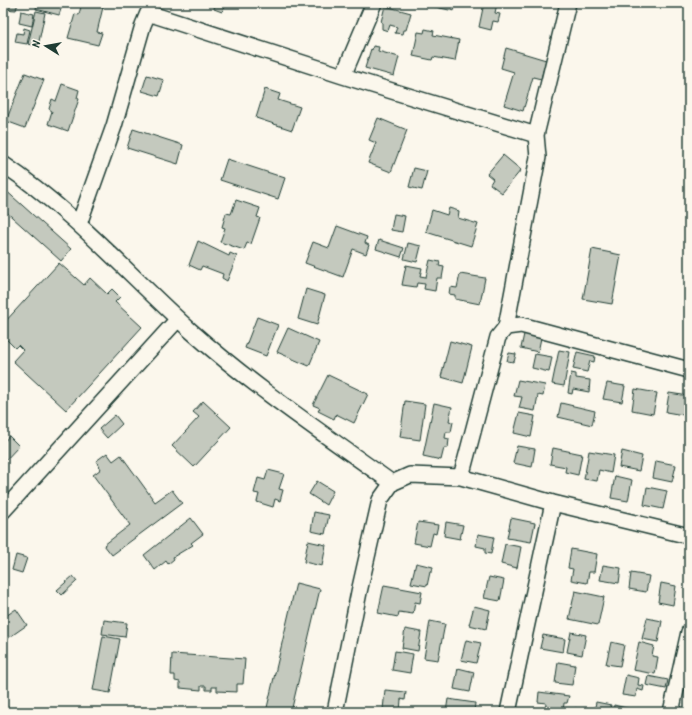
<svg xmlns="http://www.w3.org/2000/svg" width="692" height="715" viewBox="0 0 692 715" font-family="Kalam,sans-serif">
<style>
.building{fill:#c4c9be;stroke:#1f3d34}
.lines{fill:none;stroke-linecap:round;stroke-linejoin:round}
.minor-casing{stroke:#1f3d34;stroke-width:18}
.minor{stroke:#fbf7ec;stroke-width:15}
</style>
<rect width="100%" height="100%" fill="#fbf7ec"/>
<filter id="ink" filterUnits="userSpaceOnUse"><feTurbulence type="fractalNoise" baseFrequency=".025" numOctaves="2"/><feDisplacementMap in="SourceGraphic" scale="8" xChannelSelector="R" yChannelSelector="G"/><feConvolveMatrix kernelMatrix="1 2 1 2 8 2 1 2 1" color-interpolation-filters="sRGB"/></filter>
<g filter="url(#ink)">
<path class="building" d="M3,3h15l-2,7 -13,-1z
M37,3h26l-4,12 -23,-6z
M104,3l-7,29 5,1 -4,12 -30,-7 7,-24 4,1 2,-9 -9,-3z
M215,3h10l-3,9 -8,-3z
M436,3h20l-2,8 -19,-4z
M484,3h13l-2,10 5,1 -2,8 -5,-1 -2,9 -12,-3z
M385,6l26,7 -5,17h-2l-1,4 -8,-1 2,-6 -7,-2 -2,6 -6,-2v-7h-1z
M21,11l13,3 -2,12 -13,-3z
M36,11l9,2 -7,33 -10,-2z
M24,28l6,2 -3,14 -12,-2 2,-9 6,1z
M425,29l9,2 -1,4 26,5 -4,21 -22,-4 -1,3 -19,-4 5,-24 6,1z
M373,46l6,1 -1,4 21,6 -5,19 -29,-8 6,-19 1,1z
M506,48l40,12 -5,19 -8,-2 -10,34 -19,-6 10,-33 -13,-4z
M25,73l19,7 -19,48 -19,-7z
M147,75l17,5 -5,16 -17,-5z
M62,84l17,6 -2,8 2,1 -11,32 -20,-7 4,-13 -3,-2 3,-10 4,2z
M265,89l15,5 -2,6 22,7 -8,23 -36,-12z
M378,118l29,12 -16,42 -23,-9 8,-20 -7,-3z
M133,129l50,16 -5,19 -51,-16z
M503,155l18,15 -19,23 -12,-9 3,-5 -6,-5z
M227,159l58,19 -7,21 -58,-19z
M414,168l13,3 -5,19 -13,-3z
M3,188l68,61 -10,12 -58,-52z
M236,200l24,8 -3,9 3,1 -9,26 -4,-1 -3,7 -24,-8 5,-14 -3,-1 4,-14 5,1z
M449,208l10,3 -1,7 20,6 -7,22 -45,-14 6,-22 15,5z
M394,214l11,2 -3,16 -11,-2z
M337,226l30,11 -2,6 4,2 -3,9 -13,-5 -10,28 -38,-14 8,-21 16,6z
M379,240l25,8 -3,9 -25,-8z
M198,241l31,15 1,-3 7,3 -10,25 -5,-3 1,-4 -21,-8 -2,4 -11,-5z
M408,243l13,3 -4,16 -13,-3z
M592,249l29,6 -9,49 -29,-5z
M430,260l10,2 -1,4 5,1 -2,11h-5l-2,13 -11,-2 1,-5 -8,-1 -1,4 -14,-2 4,-20 16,3 -2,8 6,1z
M59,263l25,22 6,-7 17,16 5,-5 8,8 -5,5 27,25 -76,83 -53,-49 10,-11 -5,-5 -3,3 -10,-10 2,-2 -4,-6v-6z
M460,274l25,4 -5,26 -25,-5v-4l-6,-1 1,-7 7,1z
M306,289l19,6 -8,30 -19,-6z
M257,317l21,8 -12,31 -21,-8z
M288,328l31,14 -10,24 -32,-14z
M524,334l17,4 -3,14 -17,-4z
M450,341l22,6 -9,36 -22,-6z
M559,350l11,2 -6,34 -12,-2z
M577,352l18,4 -1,6 -4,-1 -3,11 -14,-3z
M509,353l7,1 -2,8 -7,-1z
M535,354l17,3 -3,15 -17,-4z
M571,373l5,1v4l14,2 -1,12 -16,-3 -1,5 -4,-1z
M328,375l40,19 -14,29 -18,-9 -2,5 -16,-8 2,-3 -7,-3z
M518,380l27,5 -2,11 -5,-1 -3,16 -16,-3 3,-11 -8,-1z
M607,383l18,3 -3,16 -19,-3z
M635,389l22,4 -4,21 -21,-4z
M669,393l20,3v20l-23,-4z
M203,401l28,26 -37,40 -22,-21 27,-29 -6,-5z
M405,401l20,3 -5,36 -20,-3z
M434,403l18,4 -3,14 4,1 -2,10h-5l-1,6 4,1 -1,9h-4l-3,12 -18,-4z
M561,403l34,8 -3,14 -34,-8z
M519,413l16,3 -4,21 -17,-4z
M115,415l7,9 -15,14 -8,-9z
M9,436l10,10 -16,17v-20z
M517,446l18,3 -3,18 -19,-4z
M553,448l29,6 -4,21 -13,-3 1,-5 -16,-3z
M589,451l25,4 -3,18 -12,-3 -2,11 -13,-2z
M622,451l20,5 -3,15 -20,-4z
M107,453l6,8 8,-6 34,47 17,-12 10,13 -70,52 -8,-10 26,-20 -37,-50 8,-6 -5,-8z
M656,461l20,4 -4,17 -19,-4z
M268,470l16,4 -5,15 4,1 -3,11 -5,-2 -2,8 -16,-5 2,-8 -5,-1 4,-15 7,2z
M615,476l17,4 -4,21 -17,-3z
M317,481l16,10 -7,14 -17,-11z
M647,487l20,4 -4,18 -19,-4z
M314,512l15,3 -4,19 -14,-3z
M191,518l12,16 -12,9 2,2 -20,12 1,2 -6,5 -2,-3 -11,9 -11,-15z
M511,518l24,5 -4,19 -24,-4z
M418,522l20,3 -2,9 -3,-1 -3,13 -16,-3z
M446,522l17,3 -3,14 -16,-3z
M478,534l16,3 -3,17 -6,-1v-5l-9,-2z
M308,541l18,4 -4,21 -18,-4z
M505,544l16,3 -4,21 -16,-4z
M571,549l26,5 -3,18h-5l-2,11 -16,-3 2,-11 -5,-1z
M16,555l11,3 -5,15 -10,-3z
M416,563l17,4 -1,5h-2l-3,14 -16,-3z
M603,565l18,3 -2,15 -19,-3z
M631,573l18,3 -3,16 -17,-3z
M73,576l4,5 -15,14 -5,-5z
M489,577l15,3 -4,21 -16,-3z
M296,583l24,6 -29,123h-25z
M661,583l15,3 -3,19 -15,-3z
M384,585l38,7 -2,11 -5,-1 -2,12 -14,-2 -1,5 -20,-4z
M575,591l29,6 -6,28 -29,-6z
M474,606l16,4 -4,19 -17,-4z
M16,609l11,16 -23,16 -1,-23z
M647,618l15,3 -4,21 -16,-3z
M104,620l23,3 -2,14 -23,-3z
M430,621l15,3 -7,36 -14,-2z
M405,629l16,3 -3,19 -16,-3z
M571,632l15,3 -4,20 -15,-3z
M543,635l22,4 -2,13 -23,-4z
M103,636l17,3 -10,54 -17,-3z
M466,640l15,3 -5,20 -15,-3z
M611,642l13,3 -4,21 -14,-2z
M639,642l15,4 -2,10 6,1 -3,17 -22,-4z
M395,651l18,3 -3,19 -18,-3z
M172,654l73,5 -2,25h-6v8l-20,-1v-4h-5v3h-6v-4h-5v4l-21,-2v-6l-5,-1v-6h-4z
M558,662l17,3 -3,20 -17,-2z
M458,668l16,4 -4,20 -16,-3z
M626,675l13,3 -1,7 6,1 -1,5 -6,-2 -1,8 -14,-2z
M648,676l20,4 -2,9 -20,-4z
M385,690l21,2 -1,8 -4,-1 -1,13 -17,-2z
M539,692l30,4 -2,7h-3l-1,9h-18l1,-9 -8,-1z
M448,699l27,4 -1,9h-28z
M596,702l15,3 -2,7h-15z
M614,705l20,5v2h-21z
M575,708l12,3v1h-13z"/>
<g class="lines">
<defs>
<path id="minor" d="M343,76l31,-73
M3,164c70,47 126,111 188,167 63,56 133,103 201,152
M79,224l35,-98 29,-101 5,-12 195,63 193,59
M506,327l32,-170 -2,-22 32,-132
M461,477l37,-140 8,-10 15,-2 168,45
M3,511l175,-192
M335,712l24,-120 21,-92 12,-17 18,-8 51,2 92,26 136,33
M508,712l45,-209
M671,712l18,-80"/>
</defs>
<use href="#minor" class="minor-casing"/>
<use href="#minor" class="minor"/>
</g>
</g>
<rect width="692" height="715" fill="none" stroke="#fbf7ec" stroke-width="16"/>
<rect x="8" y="8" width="676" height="699" fill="none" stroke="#1f3d34" stroke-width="1.5" filter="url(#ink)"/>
<g transform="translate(46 46) rotate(281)" stroke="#fbf7ec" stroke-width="3" paint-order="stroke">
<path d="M0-3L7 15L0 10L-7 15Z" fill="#1f3d34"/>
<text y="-6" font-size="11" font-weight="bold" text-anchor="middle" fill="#1f3d34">N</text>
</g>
</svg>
